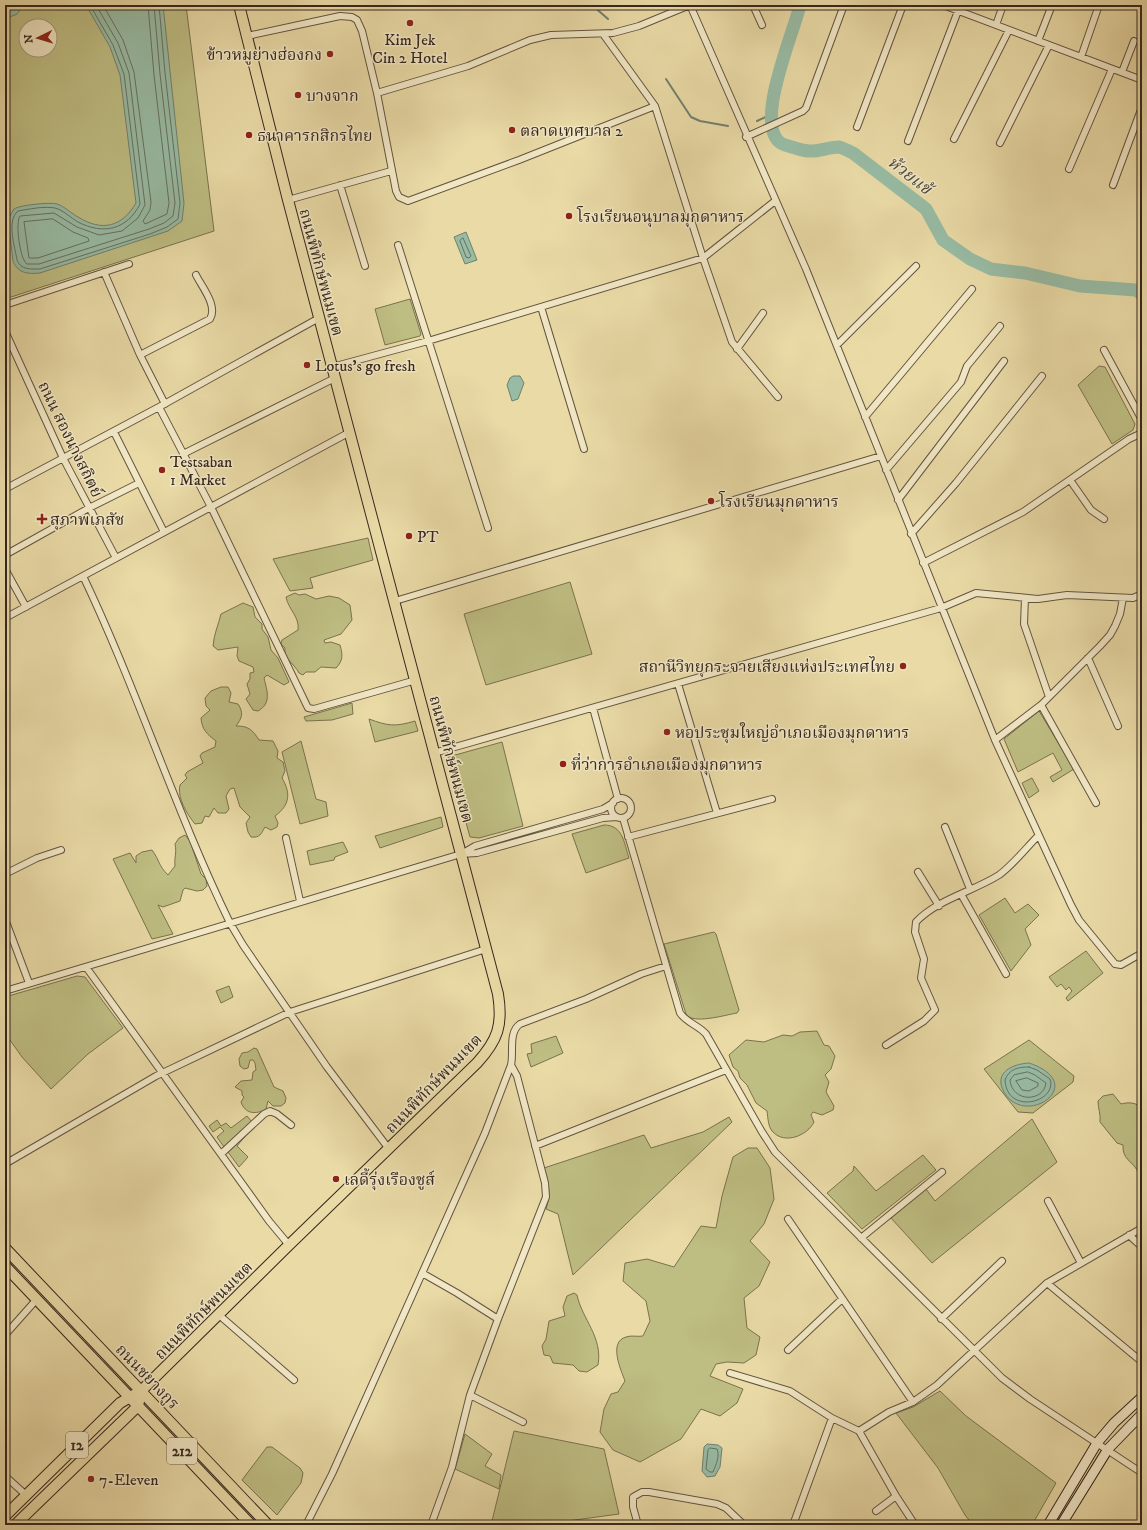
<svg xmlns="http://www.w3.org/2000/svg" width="1147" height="1530" viewBox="0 0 1147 1530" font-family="'IM FELL DW Pica','Noto Serif Thai',serif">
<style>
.green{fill:#bebd82;stroke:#7a7250;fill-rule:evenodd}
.water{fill:#98bba4;stroke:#71806e}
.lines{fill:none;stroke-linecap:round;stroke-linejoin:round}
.shore{stroke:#677161;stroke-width:1}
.stream{stroke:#71806e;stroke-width:2}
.river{stroke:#98bba4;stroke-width:13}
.street-casing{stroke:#635440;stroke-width:8}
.secondary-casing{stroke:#36271e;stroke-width:11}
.primary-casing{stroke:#36271e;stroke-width:12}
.street{stroke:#f1e7c5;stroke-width:6}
.secondary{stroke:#f1e7c5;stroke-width:9}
.primary{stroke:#e9daa6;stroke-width:10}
.poi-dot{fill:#8f2418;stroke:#f1e7c5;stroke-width:1.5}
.labels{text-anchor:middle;stroke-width:3;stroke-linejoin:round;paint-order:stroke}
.shield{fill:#f1e7c5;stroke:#6e6150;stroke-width:1}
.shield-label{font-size:15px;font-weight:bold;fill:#36271e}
.poi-label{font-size:16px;fill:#36271e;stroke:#f1e7c5;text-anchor:start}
.street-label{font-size:16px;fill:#36271e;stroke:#f1e7c5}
.water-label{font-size:17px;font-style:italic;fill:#4e4c40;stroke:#f1e7c5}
</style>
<rect width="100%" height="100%" fill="#e9daa6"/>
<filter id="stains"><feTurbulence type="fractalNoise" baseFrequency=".005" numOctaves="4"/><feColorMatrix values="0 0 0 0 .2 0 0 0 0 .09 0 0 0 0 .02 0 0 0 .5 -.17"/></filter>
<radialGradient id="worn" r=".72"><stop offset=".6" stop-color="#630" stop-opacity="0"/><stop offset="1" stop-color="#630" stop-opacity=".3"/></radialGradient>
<path class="green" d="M5,5h181l28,226 -209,68zM26,26h24v24h-24z
M410,299l11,35 -1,2 -35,9 -10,-36z
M1099,366l6,1 30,57 -2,6 -21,14 -34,-59z
M368,538l5,22 -63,18 3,10 -23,3 -17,-32z
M570,582l22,72 -106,31 -22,-71z
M295,593l4,2 6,-1 11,5 13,-3 10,2 11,7 2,15 -11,14 -17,6 1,3 6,-1 9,3c3,10 3,16 -4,23l-15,-1 -6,5h-9l-3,3 -4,-2c-4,-9 -16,-14 -14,-25l-4,-4 1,-4 16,-10c2,-13 -10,-21 -12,-33z
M243,603l10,4 2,10 7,7v5l6,8 3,13 7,8 11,24 -5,3 -17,-10 -3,3c3,13 8,25 -6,33l-5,-1 -7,-11 4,-5 -3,-10 3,-5v-6l4,-1 -1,-5 -14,-6 -2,-5 1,-9 -20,3 -5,-4c1,-12 5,-20 8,-32z
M221,687h7l3,6 -2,9 9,2c6,9 4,14 -2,22 12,0 16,3 23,14l14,1 5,10 -1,7 6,4 2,9 -3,7c9,15 8,27 -7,38l3,7 -1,4 -6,3 -6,-3c-4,7 -5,11 -14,10l-3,-5 -2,-9 4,-6 -10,-10 -6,-19 -4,1 -4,7 3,13 -3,4h-8l-4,-5 -5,9 -4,-1 -3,7 -7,1c-8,-10 -18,-26 -15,-39l7,-7 -2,-3 2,-3 16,-9 -3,-7 2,-3 13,-6 1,-6c-9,-7 -14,-11 -15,-23l9,-8 -4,-4 -1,-8 6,-7z
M352,703l1,11 -21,6 -26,1 -2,-4z
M1039,711l35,58 -21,13 -3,-5 12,-7 -9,-17 -35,19 -14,-33z
M369,719c19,7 26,8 46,2l3,10 -43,11z
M301,741l15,58 10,3 2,14 -28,8 -18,-72z
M502,742l21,84 -44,12 -9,-1 -22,-80z
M1032,778l7,13 -10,7 -7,-15z
M441,817l2,10 -63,21 -5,-12z
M604,825c19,0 20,18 25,33l-43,15 -14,-39z
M185,835l5,6 11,33 5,5 1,7 -4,4 -6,1 -12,-3 -2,2 -3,11 -17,6 -5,-2 15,29 -21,5 -39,-80 17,-6 6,10v-7l6,-4 10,-2c8,11 6,15 16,25l7,-9c-1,-8 2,-13 0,-22l4,-6z
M343,842l5,10 -13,5 -1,3 -24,5 -3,-14z
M1005,898l10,15 13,-9 11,11 -14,14 6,16 -20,26 -32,-56z
M714,932l2,2 23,76 -2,3c-12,2 -45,12 -51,1l-22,-70z
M1086,951l17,22 -35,28 -2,-3 6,-7 -3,-4 -3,3 -5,-6 -4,3 -8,-10z
M77,976l8,1 38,51 -35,26 -37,35 -29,-32 -17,-24v-36z
M229,986l4,11 -12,6 -5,-12z
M817,1031l7,14 5,1 6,10 -4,13 -6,6 4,7 -3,10 8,14 -1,4 -11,5 -9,-3 -2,3 3,7c-6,13 -29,23 -41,10 -5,-5 -5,-14 -6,-21l-11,-8 -9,-18 -7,-7 -2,-7 -5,-4 -4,-12 17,-15 18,2 19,-7 9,1 8,-4z
M556,1036l7,17 -32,14 -4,-13 5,-1 -1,-9z
M1029,1040l45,36 -1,6 -40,31 -15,-1 -34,-43z
M254,1048l3,1 17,38 9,4 3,7 -1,5 -4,3h-8l-5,-5 -2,8c-10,6 -21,5 -25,-7l3,-5 -2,-2v-4l-7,-4 6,-6 11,-1 1,-8 3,-2 -1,-7 -2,-3h-3l-2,8 -4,1 -4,-3 -1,-7 3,-6 6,-1z
M1113,1094l8,10c7,-2 16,-2 21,5v74c-2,-4 -3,-9 -5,-13 -5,-9 -15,-11 -14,-25l-6,-2 -17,-21c1,-8 -2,-13 -2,-21l5,-5z
M247,1116l5,6 -28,25 -7,-10 7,-6 -4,-4 -7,5 -4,-6 8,-6 4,6 5,-3 5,5z
M729,1117l3,5 -159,153 -15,-61 -12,-5c5,-14 3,-27 -2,-41l100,-33 7,13 52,-16z
M1032,1119l25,43 -125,101 -41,-45 35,-29 9,12z
M247,1134l-10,12 11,11 -9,10 -11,-15z
M748,1148h9l13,20 4,31 -10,25 -14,17 20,21 -11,24 -15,12 3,30 13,9 -4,18 -12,8 -17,-1 -11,2 -6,12 33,13 -6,14 -17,13 -19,-7 -20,30 -41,23 -27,-12 -13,-18 4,-23 7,-15 7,-2 7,-11c-4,-11 -17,-39 1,-44 5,-2 12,0 17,-1l7,-15 -4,-20 -23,-20 2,-18 22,-4 27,8 27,-41 15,2 6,-32 11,-39z
M923,1155l13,15 -74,59 -35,-36 26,-22 1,-5 22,25z
M574,1293l3,2c5,24 26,42 21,70l-11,7 -8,-1 -6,-6 -20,-2 -3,-7 -6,-1 -2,-9 4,-7 3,-18 16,-5 -2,-9 4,-11z
M940,1391l26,25 90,67 -24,42h-59l-8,-10 -27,-47 -42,-55 17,-6z
M514,1431l90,18 15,65 -81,11h-47z
M465,1434l27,20 -7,12 16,9 -2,14 -44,-20z
M267,1447h5l28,21 3,5 -2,10 -24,32 -35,-35z"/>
<path class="water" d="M5,5h19l-7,9 -12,5z
M86,5h77l21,198 -2,18 -14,10 -128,42c-11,1 -22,1 -27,-12l-5,-42 6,-10c6,-4 36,-7 43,-5 7,2 15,10 21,13 24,15 44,10 58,-14l-16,-128 -10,-28z
M466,232l11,28 -12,4 -11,-27z
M513,376h7l4,7 -6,16 -6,2 -5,-16 3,-7z
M1029,1063c62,21 -4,66 -25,29 -11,-20 9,-28 25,-29z
M707,1444l11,1 4,3 -2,19 -5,9 -8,1 -5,-6 2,-24z"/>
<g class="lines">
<path class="shore" d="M90,5l23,40 11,29 16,130c-13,26 -37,31 -62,18 -7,-4 -15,-12 -23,-14 -11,-2 -26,1 -37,3 -12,10 -3,36 -1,49 4,10 13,9 23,9l110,-35 17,-7 11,-8 2,-16 -15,-130 -6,-68
M96,5l22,38 11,30 16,132 -7,13 -16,13 -23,4 -22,-8 -23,-14 -34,3c-5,7 0,44 7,48h12l110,-35 15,-6 9,-7 2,-13 -15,-129 -6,-69
M103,5l20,35 11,32 17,130 -1,8 -7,11 2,3 22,-10 2,-11 -15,-128 -6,-70
M53,219l20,13 15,6 1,3 -51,17h-9l-5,-36z
M463,238l8,18 -2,2 -3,-1 -6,-16z
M1029,1067l8,3 13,9c8,23 -43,37 -45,1 4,-11 13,-13 24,-13z
M1028,1072l7,3 11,8c-2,19 -34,20 -36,-3l4,-5z
M1027,1078l11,5v3l-9,5 -7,-1 -6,-9z
M710,1448l7,1c3,7 -1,16 -4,23h-3l-4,-3 2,-19z"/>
<path class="stream" d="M592,5l16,14
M666,79l25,38 9,4 28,5
M757,121l13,-6"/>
<path class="river" d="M800,5c-5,25 -51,128 -15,140 7,2 16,5 23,6 10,1 21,-4 31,-4 4,1 10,4 14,6l73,56 17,31 27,19 21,10 34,4 55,13 56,4 6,4"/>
<defs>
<path id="street" d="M690,5l116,264 189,471 76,165 8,15 36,44 6,1 21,-12
M753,5l9,20
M943,5l199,75
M996,25l7,-20
M603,34l52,72 48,152 29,84 46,55
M247,36l93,-20 12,1 5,3 5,11 15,62 19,98 3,6 9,4 111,-41 136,-54
M1038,41l14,-36
M1081,57l18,-52
M1122,72l12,-31
M377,93l91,-27 62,-26 21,-5 62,-2 26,-7 51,-21
M857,127l46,-122
M746,137l57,-26 3,-3 38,-103
M954,139l55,-109
M908,141l50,-130
M1000,143l49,-98
M1069,169l43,-100
M340,185l25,81
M1113,185l29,-78
M288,200l103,-29
M398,245l90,283
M104,272l36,83 25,49
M5,305l124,-41
M541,307l43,142
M5,331l58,127 53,100
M837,345l79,-79
M737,349l26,-36
M1104,350l38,70
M140,355l70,-36c8,-13 -8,-32 -14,-44
M332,367l96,-26 275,-83 72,-57
M159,407l52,100 97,201 6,1 102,-29
M865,417l107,-128
M114,432l50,100
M183,454l152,-76
M886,470l75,-88 6,-16 33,-40
M1070,480l21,30 13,9
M5,489l154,-82 160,-89
M898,500l106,-139
M911,534l45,-51 86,-107
M5,555l84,-47 50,-25
M923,563l100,-51 106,-73 13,-6
M5,569l21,38
M83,576c54,113 92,234 147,347l13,22 84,122 62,82
M1025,598l-1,26 25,73
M395,601l486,-145
M5,618l345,-186
M1088,658l30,68
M678,684l39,129
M1041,705l55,98
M593,708l25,91
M995,740l46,-35 59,-59 10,-11 5,-9 5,-12 3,-16
M434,753l507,-145 35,-15 62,6 29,-4 66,3 9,-4
M611 808a10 10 0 1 1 20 0a10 10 0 1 1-20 0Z
M623,818l57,195c7,10 18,12 26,21l56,98 13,20 227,226 28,21 112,74
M945,827l25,62
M628,837l144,-38
M286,838l14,63
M463,853l12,-7 128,-37 10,-6
M918,872l21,34
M5,874l32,-16 24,-8
M961,894l45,80
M5,919l24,64
M86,967l183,254 20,24
M5,991l456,-137 16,-1 126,-35 14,-1
M886,1045l38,-24 11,-11 -14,-32 3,-19 -9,-27 1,-10c20,-22 58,-31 83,-47 14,-10 27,-27 39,-39
M535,1146l191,-76
M221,1154l43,-40 6,-3 7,3 14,11
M5,1164l151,-88 134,-64 196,-63
M1048,1201l33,62
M788,1219l125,183
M1129,1235l13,12
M861,1238l81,-66
M422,1273l35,20 41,26
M1047,1283l95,79
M219,1315l75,65
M941,1319l61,-58
M5,1335l32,-36
M788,1350l54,-51
M730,1373l60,18 42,27 27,13 30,-19 24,-10 24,-17 110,-102 95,-55
M470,1395l53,27
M859,1431l37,65 19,29
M5,1476l21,19
M876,1511l20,-15
M306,1525l26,-51 153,-341 26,-68c3,-12 -3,-33 9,-41l66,-25 55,-25 25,-8
M431,1525l21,-58 18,-72 28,-76 48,-122 -1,-14 -28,-107 -6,-11
M638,1525l-5,-18v-10l9,-5h7l68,12 9,4 18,17
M793,1525l39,-107"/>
<path id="secondary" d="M1048,1525l49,-82 17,-20 28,-26
M1061,1525l47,-76 34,-35"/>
<path id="primary" d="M5,1248l263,277
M5,1266l246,259
M5,1516l115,-113 22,-13 147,-145 188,-182c21,-23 26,-38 21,-69l-210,-794 -49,-195
M15,1525l123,-119 1,-5"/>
</defs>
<use href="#street" class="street-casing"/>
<use href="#secondary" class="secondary-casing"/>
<use href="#primary" class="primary-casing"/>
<use href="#street" class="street"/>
<use href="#secondary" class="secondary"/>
<use href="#primary" class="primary"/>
</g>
<g class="poi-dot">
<circle cx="410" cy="23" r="4"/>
<circle cx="330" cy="54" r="4"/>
<circle cx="298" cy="95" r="4"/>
<circle cx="512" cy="130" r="4"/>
<circle cx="249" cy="135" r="4"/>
<circle cx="569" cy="216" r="4"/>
<circle cx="307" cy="365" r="4"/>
<circle cx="162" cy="470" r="4"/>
<circle cx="711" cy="501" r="4"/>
<path d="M40 513h4v4h4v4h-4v4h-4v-4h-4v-4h4z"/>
<circle cx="409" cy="536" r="4"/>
<circle cx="903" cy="666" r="4"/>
<circle cx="667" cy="732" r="4"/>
<circle cx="563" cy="764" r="4"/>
<circle cx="336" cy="1179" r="4"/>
<circle cx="91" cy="1479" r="4"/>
</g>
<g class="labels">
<g class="shield">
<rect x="66" y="1432" width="22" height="26" rx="3"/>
<rect x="167" y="1438" width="30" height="26" rx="3"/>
</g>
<g class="shield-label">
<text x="77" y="1450">12</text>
<text x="182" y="1456">212</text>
</g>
<g class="poi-label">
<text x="410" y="45" text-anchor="middle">Kim Jek<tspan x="410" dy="18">Cin 2 Hotel</tspan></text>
<text x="322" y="60" text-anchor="end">ข้าวหมูย่างฮ่องกง</text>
<text x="306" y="101">บางจาก</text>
<text x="520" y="136">ตลาดเทศบาล 2</text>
<text x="257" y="141">ธนาคารกสิกรไทย</text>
<text x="577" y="222">โรงเรียนอนุบาลมุกดาหาร</text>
<text x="315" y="371">Lotus's go fresh</text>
<text x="170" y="467">Testsaban<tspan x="170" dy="18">1 Market</tspan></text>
<text x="719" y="507">โรงเรียนมุกดาหาร</text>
<text x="50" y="525">สุภาพเภสัช</text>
<text x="417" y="542">PT</text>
<text x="895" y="672" text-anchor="end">สถานีวิทยุกระจายเสียงแห่งประเทศไทย</text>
<text x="675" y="738">หอประชุมใหญ่อำเภอเมืองมุกดาหาร</text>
<text x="571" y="770">ที่ว่าการอำเภอเมืองมุกดาหาร</text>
<text x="344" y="1185">เลดี้รุ่งเรืองชูส์</text>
<text x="99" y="1485">7-Eleven</text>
</g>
<g class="street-label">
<text transform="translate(322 272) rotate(75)" y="6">ถนนพิทักษ์พนมเขต</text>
<text transform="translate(71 439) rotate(64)" y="6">ถนน สองนางสถิตย์</text>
<text transform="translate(452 759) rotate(75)" y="6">ถนนพิทักษ์พนมเขต</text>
<text transform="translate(433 1083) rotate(-46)" y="6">ถนนพิทักษ์พนมเขต</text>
<text transform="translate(203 1310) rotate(-45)" y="6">ถนนพิทักษ์พนมเขต</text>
<text transform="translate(148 1376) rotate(46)" y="6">ถนนชยางกูร</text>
</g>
<g class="water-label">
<text transform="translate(910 175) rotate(38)" y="6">ห้วยแข้</text>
</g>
</g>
<rect width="1147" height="1530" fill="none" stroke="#e9daa6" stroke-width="20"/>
<rect x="6" y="6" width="1135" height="1518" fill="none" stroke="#36271e" stroke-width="2"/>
<rect x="10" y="10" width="1127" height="1510" fill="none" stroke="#36271e"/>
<g transform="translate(38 38) rotate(265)"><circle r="19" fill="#f1e7c5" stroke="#a69a82"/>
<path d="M0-3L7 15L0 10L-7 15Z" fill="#8f2418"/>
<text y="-6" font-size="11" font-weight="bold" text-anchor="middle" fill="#36271e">N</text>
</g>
<rect width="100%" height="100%" filter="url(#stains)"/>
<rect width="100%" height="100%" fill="url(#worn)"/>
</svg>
